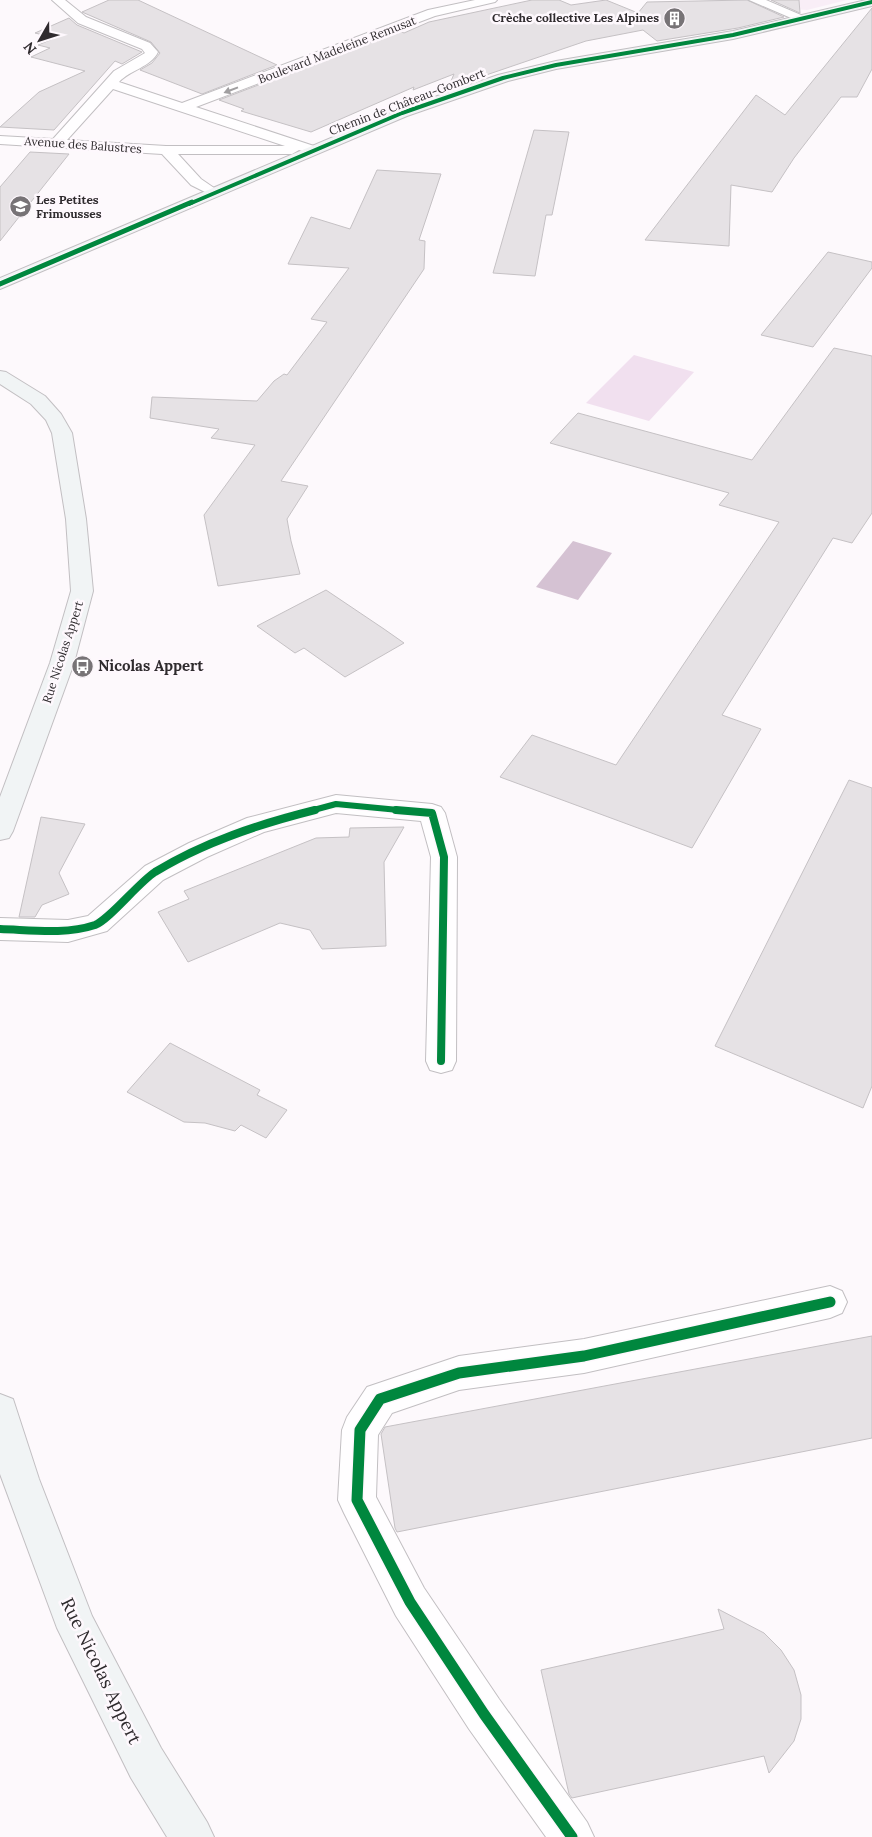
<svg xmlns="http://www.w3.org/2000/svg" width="872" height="1837" viewBox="0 0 872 1837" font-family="Lora,serif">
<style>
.built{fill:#f9eef7}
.green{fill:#f1e0ef}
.water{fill:#d5c2d3}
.building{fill:#e6e2e5;stroke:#c5c1c4}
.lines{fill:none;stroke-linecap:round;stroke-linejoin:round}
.street-casing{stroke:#c2bfc2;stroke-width:2}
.secondary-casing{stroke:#c2bfc2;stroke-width:2}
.street{fill:#fffeff;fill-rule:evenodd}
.secondary{fill:#f1f4f5;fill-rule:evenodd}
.cycleway-far4-casing{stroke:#fef8fd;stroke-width:5}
.cycleway-far3-casing{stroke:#fef8fd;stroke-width:7}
.cycleway-far2-casing{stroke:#fef8fd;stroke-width:9}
.cycleway-far1-casing{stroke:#fef8fd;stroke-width:11}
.cycleway-casing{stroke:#fef8fd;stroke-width:14}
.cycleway-far4{stroke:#00873e;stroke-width:4}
.cycleway-far3{stroke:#00873e;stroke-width:5}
.cycleway-far2{stroke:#00873e;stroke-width:6}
.cycleway-far1{stroke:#00873e;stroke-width:8}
.cycleway{stroke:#00873e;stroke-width:11}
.oneway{fill:#a19fa1}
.labels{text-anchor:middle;stroke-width:5;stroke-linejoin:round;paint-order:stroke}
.far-poi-label{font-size:12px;font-weight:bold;fill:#2f2b2e;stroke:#fef8fd;text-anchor:end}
.far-street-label{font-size:12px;fill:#2f2b2e;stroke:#fef8fd}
.poi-label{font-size:15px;font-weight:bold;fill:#2f2b2e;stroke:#fef8fd;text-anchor:start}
.near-street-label{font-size:18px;fill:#2f2b2e;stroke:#fef8fd}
</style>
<rect width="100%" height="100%" fill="#fdf9fc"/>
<path class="built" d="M770,0h77l-40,10 -12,-1z"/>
<path class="green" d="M634,355l60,17 -45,49 -63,-18z"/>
<path class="water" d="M573,541l39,12 -34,47 -42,-13z"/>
<path class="building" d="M109,0h29l139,65 -75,29 -62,-24 12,-7 8,-10 -9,-11 -69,-30z
M532,0h27l12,5 35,-5 32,13 9,-11 100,-2 37,17 -46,11 -81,13 -14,-11 -57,11 -138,47 6,-14 -41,16 1,-3 -103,45 -70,-21 3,-2 -25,-9 181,-69 4,2 25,-11z
M771,0h28l1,13z
M872,8v61l-15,28h-16l-47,61 -22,34 -41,-7 -2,61 -84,-6 111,-145 29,20z
M69,18l8,7 65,27 -20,12 -7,-3 -61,69 -54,-3 39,-35 46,-21 -54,-14 19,-9 -12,-3 17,-7 -20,-5z
M534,130l35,2 -17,83h-6l-11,61 -42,-3z
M30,152l39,2 -69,87v-54z
M377,170l64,4 -22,66 6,1 -1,28 -143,212 27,5 -21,33 4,22 9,33 -82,12 -14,-71 51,-70 -44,-7 8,-9 -69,-11 2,-21 105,4 17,-20 10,-7 3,1 40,-53 -16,-3 38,-51 -61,-4 23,-47 39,12z
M828,252l44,10v6l-59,79 -52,-12z
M834,348l38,8v157l-20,30 -19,-5 -111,177 39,14 -69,119 -192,-71 32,-42 84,30 163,-243 -60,-17 10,-12 -179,-50 28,-30 174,47z
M326,590l58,39 20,14 -59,34 -41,-29 -9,5 -38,-27z
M849,780l23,8v298l-9,22 -148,-62z
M41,817l44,7 -26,49 10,21 -27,11 -7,12h-16z
M404,827l-20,35 2,84 -64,3 -12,-19 -30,-7 -92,39 -30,-50 31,-13 -5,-8 132,-53 33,-1 1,-9z
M170,1043l90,47 -3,5 30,15 -21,28 -25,-13 -6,6 -30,-8 -21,-1 -57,-30z
M872,1336v102l-475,94 -2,-4 -14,-94 4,-7z
M718,1609l46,24 17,17 13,20 7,25v24l-7,22 -25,32 -5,-17 -192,42 -3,-4 -28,-124 183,-41z"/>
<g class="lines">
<defs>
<path id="street" d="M52,0h13l21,17 64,26 8,9c-7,15 -28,18 -39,30l63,21 246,-93 47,-10h22l-2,2 -60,14 -239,91 121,40 2,3 -7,4 -13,-4 -7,4h-114l23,25 19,13 -2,3 -5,1 -22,-11 -29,-31 -162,-10v-8l53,3 61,-68 31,-18 -3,-4 -64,-26zM113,89l172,57h-119l-99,-6z
M749,0h17l42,18 -6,4 -4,-1z
M336,795l96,9 9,3 4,6 12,44 -1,204 -4,9 -11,3 -11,-3 -4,-9 5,-204 -10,-36 -85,-8 -72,19 -57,25 -44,23 -56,51 -39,11 -68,-2v-22l68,2 20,-4 57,-50 44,-23 58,-25z
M830,1286l12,5 5,11 -5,11 -12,5 -246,55 -125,17 -67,23 -14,22 -2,62 48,91 75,111 88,123 7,15h-48l-77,-108 -73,-113 -52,-103 -6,-13 4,-70 5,-13 20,-30 92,-31 125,-17z"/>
<path id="secondary" d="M866,0h6v6l-139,33 -177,30 -48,12 -101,35 -407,173v-11l397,-168 101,-35 58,-14 177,-30z
M0,371l6,1 39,24 16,18 11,19 14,86 7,72 -19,72 -61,168 -4,7 -9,2v-43l50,-134 21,-72 -5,-72 -14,-86 -6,-13 -15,-16 -31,-20z
M0,1394l13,5 26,80 53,137 69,132 46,74 7,15h-47l-36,-59 -74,-150 -57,-154z"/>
</defs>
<use href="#street" class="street-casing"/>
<use href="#secondary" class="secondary-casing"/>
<use href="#street" class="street"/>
<use href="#secondary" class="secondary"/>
<defs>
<path id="cycleway-far4" d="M189,204l213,-91 101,-35 53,-13 177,-30 139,-33"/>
<path id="cycleway-far3" d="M0,284l192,-82"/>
<path id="cycleway-far2" d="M310,811l26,-7 73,7"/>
<path id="cycleway-far1" d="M396,810l36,3 12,44 -3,204
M0,929c31,1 65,6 95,-4 15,-6 43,-42 60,-53 49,-30 104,-48 160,-62"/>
<path id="cycleway" d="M572,1837l-88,-123 -74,-112 -53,-102 3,-70 20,-31 79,-26 125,-17 246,-54"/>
</defs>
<use href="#cycleway-far4" class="cycleway-far4-casing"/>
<use href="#cycleway-far3" class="cycleway-far3-casing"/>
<use href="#cycleway-far2" class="cycleway-far2-casing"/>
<use href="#cycleway-far1" class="cycleway-far1-casing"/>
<use href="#cycleway" class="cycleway-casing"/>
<use href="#cycleway-far4" class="cycleway-far4"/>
<use href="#cycleway-far3" class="cycleway-far3"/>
<use href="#cycleway-far2" class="cycleway-far2"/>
<use href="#cycleway-far1" class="cycleway-far1"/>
<use href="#cycleway" class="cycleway"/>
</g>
<defs><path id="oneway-solid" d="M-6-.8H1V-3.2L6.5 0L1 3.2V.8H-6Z" transform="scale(1.25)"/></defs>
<use class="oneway" href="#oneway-solid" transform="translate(231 90) rotate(159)"/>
<defs>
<symbol id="building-disc" viewBox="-11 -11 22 22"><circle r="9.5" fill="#777376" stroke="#fef8fd"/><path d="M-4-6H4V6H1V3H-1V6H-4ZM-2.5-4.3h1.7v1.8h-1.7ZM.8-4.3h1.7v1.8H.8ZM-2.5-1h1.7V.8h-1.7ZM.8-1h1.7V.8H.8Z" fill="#fff"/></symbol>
<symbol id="school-disc" viewBox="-11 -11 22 22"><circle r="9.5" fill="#777376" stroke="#fef8fd"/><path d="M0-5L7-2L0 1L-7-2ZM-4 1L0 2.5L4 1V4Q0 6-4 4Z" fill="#fff"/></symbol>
<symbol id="bus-disc" viewBox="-11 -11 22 22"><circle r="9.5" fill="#777376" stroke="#fef8fd"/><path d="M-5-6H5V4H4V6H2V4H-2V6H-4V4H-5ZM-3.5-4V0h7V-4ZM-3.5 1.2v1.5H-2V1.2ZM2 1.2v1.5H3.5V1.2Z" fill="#fff"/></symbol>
</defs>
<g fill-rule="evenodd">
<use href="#building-disc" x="662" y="6" width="25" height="25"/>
<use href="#school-disc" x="8" y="194" width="25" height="25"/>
<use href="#bus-disc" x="70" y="654" width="25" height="25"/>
</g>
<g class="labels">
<g class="far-poi-label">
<text x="659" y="22">Crèche collective Les Alpines</text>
<text x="36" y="204" text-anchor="start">Les Petites<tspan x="36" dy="14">Frimousses</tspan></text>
</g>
<g class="far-street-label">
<text transform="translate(337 50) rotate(-21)" y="4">Boulevard Madeleine Remusat</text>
<text transform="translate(407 102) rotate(-21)" y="4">Chemin de Château-Gombert</text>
<text transform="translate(83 145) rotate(4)" y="4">Avenue des Balustres</text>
<text transform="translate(63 652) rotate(-72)" y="4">Rue Nicolas Appert</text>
</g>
<g class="poi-label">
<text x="98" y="671">Nicolas Appert</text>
</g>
<g class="near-street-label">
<text transform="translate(101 1671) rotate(64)" y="6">Rue Nicolas Appert</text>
</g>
</g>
<g transform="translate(40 40) rotate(231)" stroke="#fef8fd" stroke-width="4" paint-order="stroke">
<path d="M0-4L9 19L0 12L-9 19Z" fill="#2f2b2e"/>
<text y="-8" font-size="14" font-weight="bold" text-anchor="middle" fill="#2f2b2e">N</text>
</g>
</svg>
